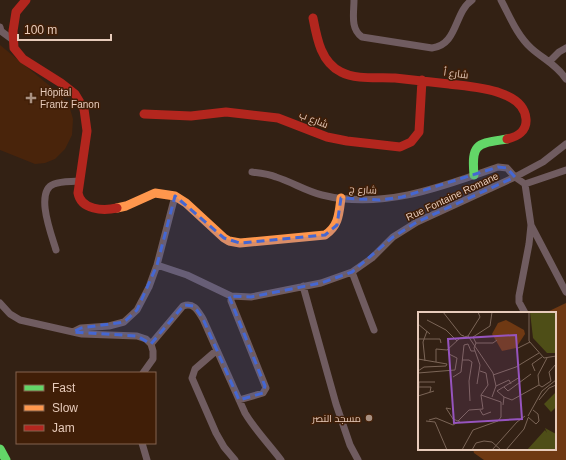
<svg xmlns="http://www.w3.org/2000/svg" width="566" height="460" viewBox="0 0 566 460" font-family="Arial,Cairo,sans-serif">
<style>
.built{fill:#49240b}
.green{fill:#6f3913}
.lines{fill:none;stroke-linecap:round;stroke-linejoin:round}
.street{stroke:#705c60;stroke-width:7}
.fast{stroke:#63d668;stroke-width:9}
.slow{stroke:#ff974d;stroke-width:9}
.jam{stroke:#b3261e;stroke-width:9}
.marked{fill:#4567d2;fill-opacity:0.2;stroke:#4567d2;stroke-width:3;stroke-dasharray:8 5;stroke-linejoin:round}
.poi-dot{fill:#a89081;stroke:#401e07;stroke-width:1.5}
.labels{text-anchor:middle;stroke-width:3;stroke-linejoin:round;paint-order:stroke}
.street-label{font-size:10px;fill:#e7cbbb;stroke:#401e07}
.poi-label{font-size:10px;fill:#e7cbbb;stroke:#401e07;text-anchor:start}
.inset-road{fill:none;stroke:#7b6557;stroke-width:1}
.view{fill:#9654be;fill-opacity:0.15;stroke:#9654be;stroke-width:2}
.inset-edge{fill:none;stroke:#e7cbbb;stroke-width:2}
</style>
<rect width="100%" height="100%" fill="#332114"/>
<path class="built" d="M0,45l56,46 13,14 4,14 -1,16 -7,14 -10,10 -10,4 -10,1 -35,-14z"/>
<path class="green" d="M566,303v157h-82l-10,-7 -1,-4h82v-136h-10z"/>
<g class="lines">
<path class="street" d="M354,0c0,13 -4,29 8,37l70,11c26,-3 22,-36 40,-48
M501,0c9,17 16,35 30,48 12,11 25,16 35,31
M0,27l1,4 12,9
M550,61l9,-9 7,-4
M252,172c8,1 17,2 24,5 16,5 30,14 46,18 60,15 120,-8 176,-28l9,1 8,9 10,7 41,-14
M531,225l35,67
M56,250c-4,-14 -22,-59 -2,-66 8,-3 18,-2 25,-3
M157,265l30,10 44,21 20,1 70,-14 31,-11 20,-14 21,-21 24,-15 98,-45 28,-15 23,-18
M352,272l22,58
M303,286l33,118 14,41 8,15
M231,296v5l35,87 -3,5 -24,7
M0,303l10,11 10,6 53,12 8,-4 28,-2 15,-4 13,-12 12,-23 8,-22 18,-69
M525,313l-6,-11v-6l10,-52 2,-19 -6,-41
M73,332l9,2 55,2 9,3 5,5 2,7v8l-10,14
M151,344l32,-38c11,-4 15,5 20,13l42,94c10,17 24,31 36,47
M217,350l-22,19 -3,9 24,55 8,14 11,13
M142,443l5,17"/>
<path class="fast" d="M474,175c-3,-33 4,-31 33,-36
M0,449l6,11"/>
<path class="slow" d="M117,208l9,-2 29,-13 20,3 11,7 38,35 5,3 11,2 85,-8c14,-9 14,-22 16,-37"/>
<path class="jam" d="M26,0l-10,12 -3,19 1,17 9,11 38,24 14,11 9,15 3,22 -9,62c3,17 25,18 39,15
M313,18c4,21 8,44 28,54 15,8 37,5 54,6 18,2 36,4 54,6 22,3 75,5 77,35 1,12 -9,18 -19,20
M144,114l47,2 35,-4 52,6 49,19 20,4 53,6 11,-5 8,-10 3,-52"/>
</g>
<path class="marked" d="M498,167l9,1 8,9 -98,45 -24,15 -41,35 -31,11 -70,14 -22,-1 36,90 -2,7 -24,7 -36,-81 -9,-13 -10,-1 -33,39 -14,-8 -64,-4 8,-4 43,-6 13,-12 20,-45 18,-69 49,42 16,5 85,-8 12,-10 4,-27 39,2 22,-3z"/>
<g class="poi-dot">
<path d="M29 92h4v4h4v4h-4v4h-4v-4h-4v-4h4z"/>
<circle cx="369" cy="418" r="4"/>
</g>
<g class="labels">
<g class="street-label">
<text transform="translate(456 73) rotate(7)" y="4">شارع أ</text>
<text transform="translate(314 119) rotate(21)" y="4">شارع ب</text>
<text transform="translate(363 189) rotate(3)" y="4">شارع ج</text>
<text transform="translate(452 196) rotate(-25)" y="4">Rue Fontaine Romane</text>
</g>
<g class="poi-label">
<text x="40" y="96">Hôpital<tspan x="40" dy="12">Frantz Fanon</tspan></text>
<text x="361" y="422" text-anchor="end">مسجد النصر</text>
</g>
</g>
<g transform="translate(418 312)">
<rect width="138" height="138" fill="#332114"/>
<path d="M88,8l18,10 1,4 -9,14 -14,3 -10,-17 6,-11z" fill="#6f3913"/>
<path d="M112,0h26v41h-9l-14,-15zM138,80v15l-5,5 -7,-8zM127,116l11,6v16h-29l18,-20 2,3z" fill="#4e4e17"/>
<path class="inset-road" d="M25,0l18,23 3,1M111,0v29l15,17 12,-2M9,8l19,10 11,11M0,12l12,10M50,24l25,37 3,13 -4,11M50,24l12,-19 -2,-5M0,27h22l1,4M58,31h17l4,-3M100,36l12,-6M0,47l29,5 -1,2 -22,1 -6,4M44,48h7l3,2 -3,19 1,20M7,49l-2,-19 4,-11M18,50v-13l11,1 13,-12 8,-2M117,59l-3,-7 10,-7M0,61l37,-3 2,-12 -8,-4 -1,-5M75,63l23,-8 23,-14M35,65l8,-5 3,-27 4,-1 3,7h4M133,69l-2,-9 7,-8M0,70h17M59,72l3,-19 -6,-17 2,-5 -3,-6 17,-11 2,-14M121,73l-1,-10 9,-17M121,73l3,2 9,-6M78,74l13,-6 2,4M0,75h13l-1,5M86,75l4,4 23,-17M0,84l16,-5M86,85l-7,-6 23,-14M121,88l10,-12 7,-3M85,93l1,-8 8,3 27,-15M33,97l-5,-1 7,11 5,2 11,-11 14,-1 -2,-14 7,-10 -2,-12 -6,-2M62,98l3,5 8,-3M0,100l1,-30M110,104l14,-25 14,-11M110,105l8,7 3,-3 -1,-7 -5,-4M11,108l7,-2 17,7 7,-4M8,109l9,1 12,28M44,138l11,-20 25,-9 3,-4v-15l-20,-7M54,138l4,-7 8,-2 8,1 9,8M74,138l25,-28 8,-6M88,138l18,-21 4,-11"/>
<path class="view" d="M98,23l6,84 -68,4 -6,-84z"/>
<rect width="138" height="138" class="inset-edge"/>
</g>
<rect x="16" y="372" width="140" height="72" fill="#401e07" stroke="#83634f"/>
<rect x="24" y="385" width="20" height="6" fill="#63d668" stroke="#83634f"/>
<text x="52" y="392" font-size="12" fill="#e7cbbb">Fast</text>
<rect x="24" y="405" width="20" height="6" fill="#ff974d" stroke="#83634f"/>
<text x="52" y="412" font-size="12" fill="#e7cbbb">Slow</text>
<rect x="24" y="425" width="20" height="6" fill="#b3261e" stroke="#83634f"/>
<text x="52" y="432" font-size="12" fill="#e7cbbb">Jam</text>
<path d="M18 34v6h93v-6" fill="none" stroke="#e7cbbb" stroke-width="2"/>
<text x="24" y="34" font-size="12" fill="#e7cbbb" stroke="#401e07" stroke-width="3" paint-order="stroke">100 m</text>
</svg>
